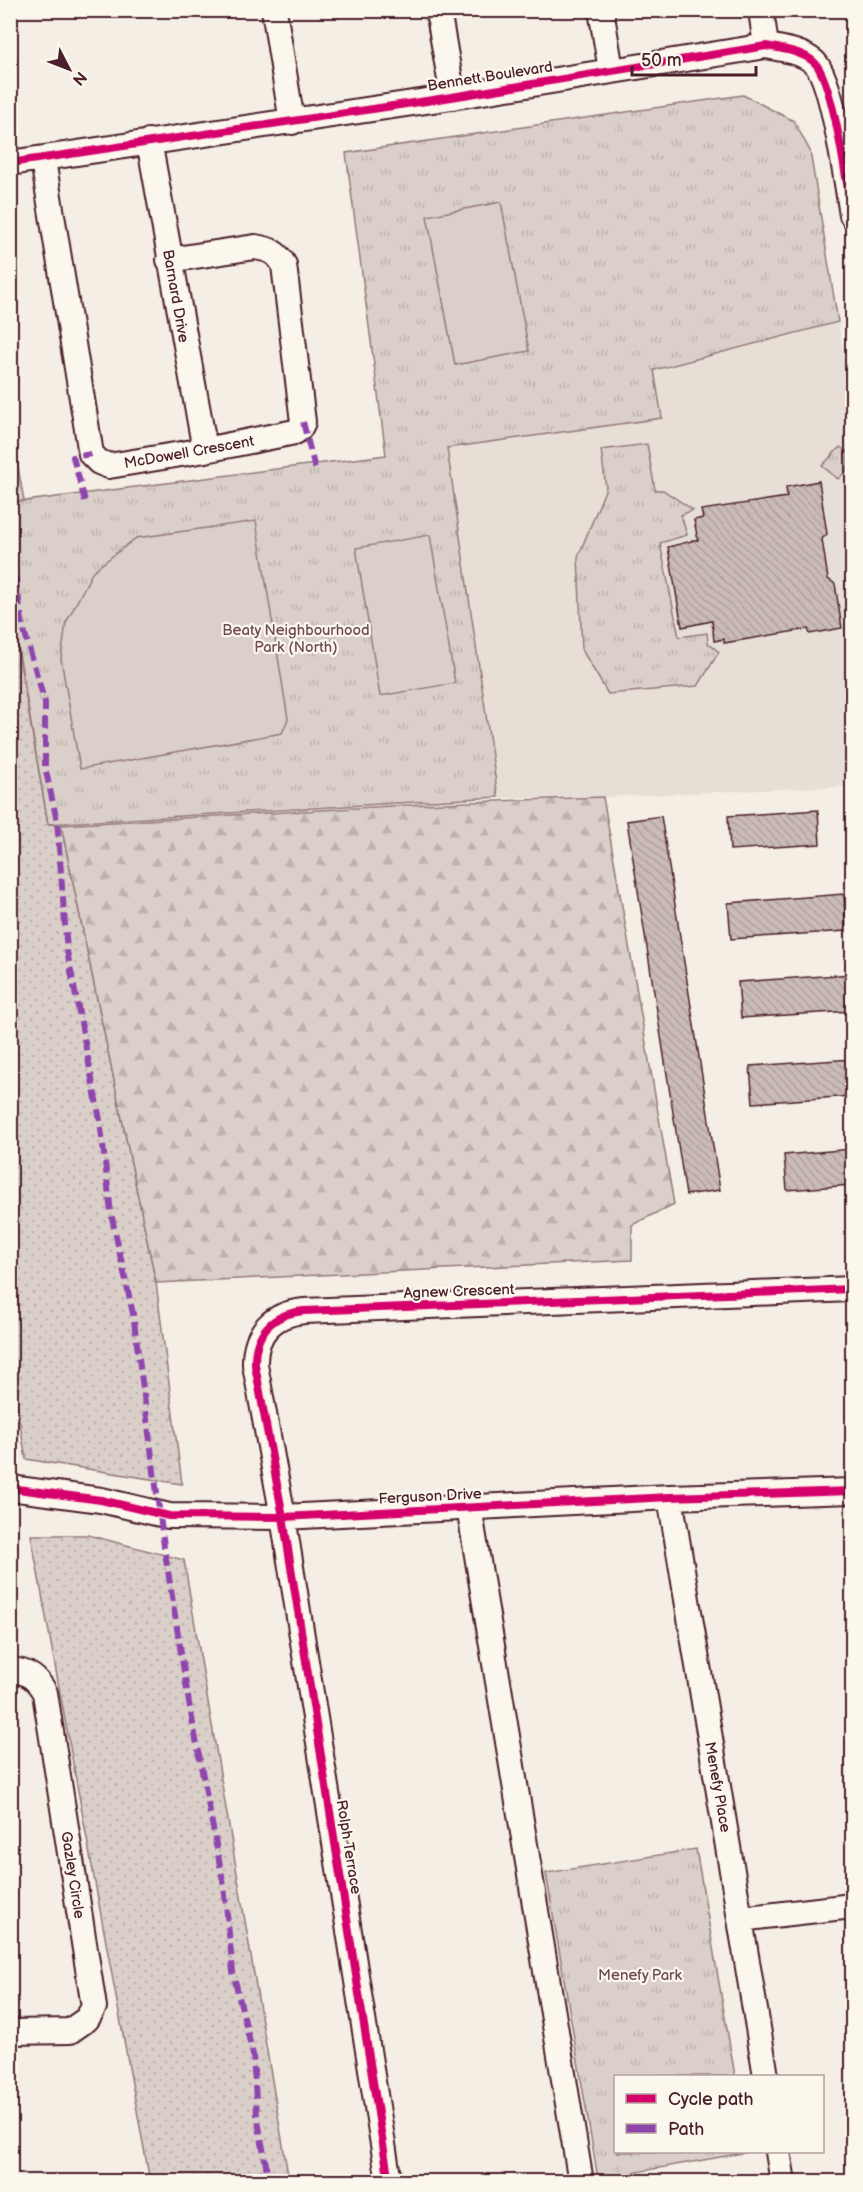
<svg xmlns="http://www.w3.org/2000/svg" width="863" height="2192" viewBox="0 0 863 2192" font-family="'Balsamiq Sans',sans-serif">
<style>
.built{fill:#e7dfd6}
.grass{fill:url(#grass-dots);stroke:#92787a;stroke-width:1.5}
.forest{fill:url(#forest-firs);stroke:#92787a;stroke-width:1.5}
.park{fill:url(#park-tufts);stroke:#92787a;stroke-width:1.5}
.garden{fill:#dbd0c9;stroke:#92787a;stroke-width:1.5}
.building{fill:url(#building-back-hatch);stroke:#4a1f2b;stroke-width:1.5}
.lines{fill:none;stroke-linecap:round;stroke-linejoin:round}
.minor-casing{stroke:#4a1f2b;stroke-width:28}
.minor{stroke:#fbf7ec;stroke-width:24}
.quiet{stroke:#8e44ad;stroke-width:6;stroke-dasharray:12 6;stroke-linecap:butt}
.cycleway-casing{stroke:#fbf7ec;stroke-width:11}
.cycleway{stroke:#d6006c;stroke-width:8}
.labels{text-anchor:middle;stroke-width:4.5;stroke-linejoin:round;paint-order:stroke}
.street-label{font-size:15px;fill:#4a1f2b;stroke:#fbf7ec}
.park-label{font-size:15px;fill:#6e4b52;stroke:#fbf7ec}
</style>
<defs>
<pattern id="grass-dots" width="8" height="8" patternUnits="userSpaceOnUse" patternTransform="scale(1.5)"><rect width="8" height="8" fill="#dbd0c9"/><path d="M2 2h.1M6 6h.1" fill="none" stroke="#bdb2ad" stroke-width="1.8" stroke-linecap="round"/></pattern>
<pattern id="forest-firs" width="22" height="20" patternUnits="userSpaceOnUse" patternTransform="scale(1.5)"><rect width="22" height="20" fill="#dbd0c9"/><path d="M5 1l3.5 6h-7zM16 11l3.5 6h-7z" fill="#bdb2ad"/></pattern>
<pattern id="park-tufts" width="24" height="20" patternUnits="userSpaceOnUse" patternTransform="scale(1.5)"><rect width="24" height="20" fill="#dbd0c9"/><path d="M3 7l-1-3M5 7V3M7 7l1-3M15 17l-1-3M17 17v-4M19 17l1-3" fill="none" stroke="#bdb2ad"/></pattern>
<pattern id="building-back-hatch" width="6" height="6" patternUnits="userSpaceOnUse" patternTransform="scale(1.5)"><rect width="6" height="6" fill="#cabbb6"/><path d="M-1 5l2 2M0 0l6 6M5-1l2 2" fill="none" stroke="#afa09d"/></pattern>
</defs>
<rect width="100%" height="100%" fill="#f4eee4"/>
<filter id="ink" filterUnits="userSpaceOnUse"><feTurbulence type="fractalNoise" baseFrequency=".0167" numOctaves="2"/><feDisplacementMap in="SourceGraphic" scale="12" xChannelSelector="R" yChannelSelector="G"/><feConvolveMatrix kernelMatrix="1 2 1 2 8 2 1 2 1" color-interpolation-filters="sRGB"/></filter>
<g filter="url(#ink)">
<path class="built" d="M838,322l14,79v385l-249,11 -105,1 -51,-350 215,-30 -8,-48z"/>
<path class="grass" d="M10,421l14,80 -13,2h-1z
M10,606l38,218 13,1 95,458 26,201 -156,-25 -16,-92z
M31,1535h57l96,25 105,621h-139z"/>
<path class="forest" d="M603,797l71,407 -42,21v35l-476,23 -95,-458 382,-22z"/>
<path class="park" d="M743,95l51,26 16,30 28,171 -184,48 8,48 -215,30 51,349 -450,27 -37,-218 -1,-103 376,-48 -40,-302z
M647,444l8,46h8l30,20 -12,5 6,20 -27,8 19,94 28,-4 1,10 11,9 -21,34 -90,8 -26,-44 -4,-93 28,-69 -5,-38z
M840,447l7,5v18l-9,9 -16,-13z
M696,1849l39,227h-119v76h132l-150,27 -52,-306z"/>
<path class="garden" d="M501,202l28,149 -74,14 -28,-149z
M256,521l32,198 -6,14 -202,36 -19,-110 5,-36 27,-52 43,-33z
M430,535l25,148 -75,13 -24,-148z"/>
<path class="building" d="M819,481l8,53 -5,5 6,40 7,5 7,44 -32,6 -2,-5 -84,14v-4l-10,2 -2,-20 -30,6 -14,-80 24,-6v-1h6l-4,-20 9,-2 -2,-8 86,-13 -1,-10z
M818,810l2,34 -90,6 -2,-34z
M661,816l59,374 -34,5 -59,-374z
M844,894l2,37 -115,8 -3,-36z
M852,974v37l-111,7 -3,-36z
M852,1059v37l-99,7 -3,-37z
M852,1149v36l-65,5 -3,-35z"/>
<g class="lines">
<defs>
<path id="minor" d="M274,10l18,112
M438,10l15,87
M601,10l10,60
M761,10l5,36
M149,141l56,309
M43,160l48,294 8,8 10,4 96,-16 90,-18 5,-4 3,-6 -19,-157c-7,-13 -15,-16 -29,-18l-86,13
M10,163l423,-63 333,-54c16,3 35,5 48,16 19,17 33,123 38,153
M10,1488l91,12 68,16 114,1 387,-20 182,-6
M670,1497l96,579
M469,1507l112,675
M10,1670c18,1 27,8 35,23l49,314 -7,12 -17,12 -60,1
M740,1919l112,-13
M778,2152l5,30
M389,2182l-106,-665 -28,-152c-1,-32 17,-51 49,-54l548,-22"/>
</defs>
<use href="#minor" class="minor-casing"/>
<use href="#minor" class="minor"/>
<path class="quiet" d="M303,422l13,51
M85,501l-12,-44 18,-3
M10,542l13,85 22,76v64l12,54 10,130 33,169 11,93 22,101 31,232 25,157 35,183 9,86 20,83 4,60 12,67"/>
<defs>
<path id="cycleway" d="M10,163l423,-63 333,-54c16,3 35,5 48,16 19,17 33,123 38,153
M10,1488l91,12 68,16 114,1 387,-20 182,-6
M389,2182l-106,-665 -28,-152c-1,-32 17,-51 49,-54l548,-22"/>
</defs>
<use href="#cycleway" class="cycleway-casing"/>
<use href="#cycleway" class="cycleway"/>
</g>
</g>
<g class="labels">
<g class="street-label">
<text transform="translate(490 76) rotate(-9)" y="5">Bennett Boulevard</text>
<text transform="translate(176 296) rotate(80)" y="5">Barnard Drive</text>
<text transform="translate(189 452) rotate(-10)" y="5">McDowell Crescent</text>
<text transform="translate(459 1291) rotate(-2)" y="5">Agnew Crescent</text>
<text transform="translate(430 1496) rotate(-3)" y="5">Ferguson Drive</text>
<text transform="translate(718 1787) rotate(80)" y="5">Menefy Place</text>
<text transform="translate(349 1847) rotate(81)" y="5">Rolph Terrace</text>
<text transform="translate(73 1875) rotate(81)" y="5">Gazley Circle</text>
</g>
<g class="park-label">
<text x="296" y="635">Beaty Neighbourhood<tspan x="296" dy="17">Park (North)</tspan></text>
<text x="640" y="1980">Menefy Park</text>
</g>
</g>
<rect width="863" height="2192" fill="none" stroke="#fbf7ec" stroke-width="36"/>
<rect x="18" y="18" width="827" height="2156" fill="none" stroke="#4a1f2b" stroke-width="2" filter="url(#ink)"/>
<rect x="614" y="2075" width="210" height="78" fill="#fbf7ec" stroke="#b4a19f" stroke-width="1.5"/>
<rect x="626" y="2094" width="30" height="9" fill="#d6006c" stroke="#b4a19f" stroke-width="1.5"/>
<text x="668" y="2105" font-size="18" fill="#4a1f2b">Cycle path</text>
<rect x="626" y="2124" width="30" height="9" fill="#8e44ad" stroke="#b4a19f" stroke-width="1.5"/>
<text x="668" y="2135" font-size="18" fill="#4a1f2b">Path</text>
<g transform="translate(69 69) rotate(132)" stroke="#fbf7ec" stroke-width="4.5" paint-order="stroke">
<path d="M0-4.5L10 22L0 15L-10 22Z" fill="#4a1f2b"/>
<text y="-9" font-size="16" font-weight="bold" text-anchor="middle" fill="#4a1f2b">N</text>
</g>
<path d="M632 66v9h124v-9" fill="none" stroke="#4a1f2b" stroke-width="3"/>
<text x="641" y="66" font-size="18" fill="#4a1f2b" stroke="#fbf7ec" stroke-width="4.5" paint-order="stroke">50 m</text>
</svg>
